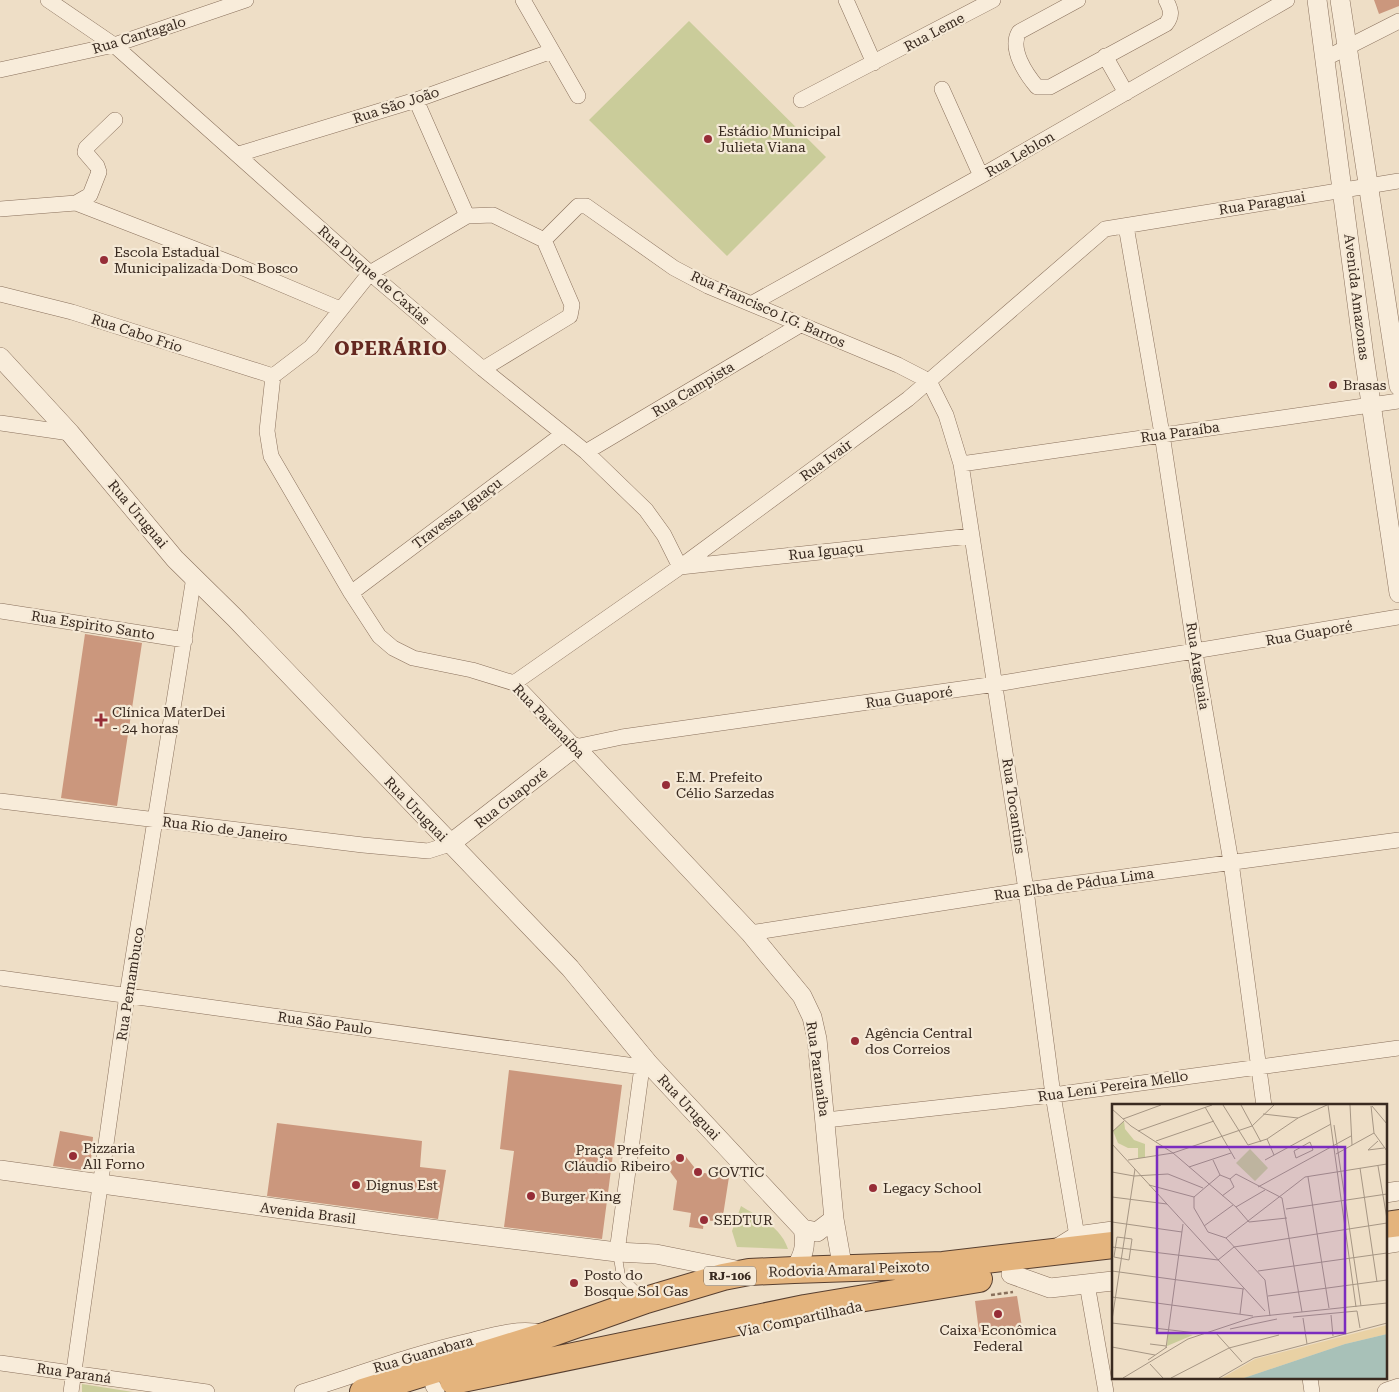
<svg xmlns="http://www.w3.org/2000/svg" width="1399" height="1392" viewBox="0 0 1399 1392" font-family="'Roboto Serif',serif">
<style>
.green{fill:#cacc9a}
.building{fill:#cb977d}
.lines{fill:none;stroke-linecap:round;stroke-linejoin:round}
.service-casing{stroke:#89705c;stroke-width:9}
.minor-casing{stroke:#89705c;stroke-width:16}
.tertiary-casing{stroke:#89705c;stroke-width:20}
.trunk-casing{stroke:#573f30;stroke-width:28}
.path{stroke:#89705c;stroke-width:2.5;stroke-dasharray:4 2.5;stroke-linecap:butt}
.service{stroke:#f8ecda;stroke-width:8}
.minor{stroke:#f8ecda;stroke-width:15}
.tertiary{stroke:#f8ecda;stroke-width:19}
.trunk{stroke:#e4b47d;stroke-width:26}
.poi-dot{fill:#962d37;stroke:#f5e9d6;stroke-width:2}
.labels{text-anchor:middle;stroke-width:4.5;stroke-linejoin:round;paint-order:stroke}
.shield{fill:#f5e9d6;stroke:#716357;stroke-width:1}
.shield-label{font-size:12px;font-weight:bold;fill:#392a20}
.street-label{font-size:14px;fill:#392a20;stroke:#f5e9d6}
.poi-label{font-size:14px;fill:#392a20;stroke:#f5e9d6;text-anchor:start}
.district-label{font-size:19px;font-weight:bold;letter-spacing:1px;fill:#652820;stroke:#f5e9d6}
.inset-road{fill:none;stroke:#a69684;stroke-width:1}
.view{fill:#7b2cbf;fill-opacity:0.15;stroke:#7b2cbf;stroke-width:2.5}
.inset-edge{fill:none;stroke:#392a20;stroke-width:2.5}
</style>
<rect width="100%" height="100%" fill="#eedec6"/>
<path class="green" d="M689,21l137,136 -99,99 -138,-136z
M741,1206c18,11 40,21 47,43l-51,-2 -5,-16z
M82,1384l51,8h-51z"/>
<path class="building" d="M1374,0h25v6l-20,8z
M85,634l57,9 -25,163 -56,-8z
M509,1070l113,15 -20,154 -98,-12 10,-76 -14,-2z
M277,1123l145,18 -2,26 26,3 -8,49 -171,-23z
M60,1131l33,6 -3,34 -37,-5z
M683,1153l15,19 31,5 -7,45 -18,-2 -1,9 -14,-2 2,-14 -18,-3 4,-29 -11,-15z
M1017,1296l5,31 -43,5 -4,-31z"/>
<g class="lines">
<defs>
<path id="service" d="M617,1252l4,24 21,20"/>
<path id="minor" d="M48,0l66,45 256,228 113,96 103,83 60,58 18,25 16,32 291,-31
M523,0l55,96
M846,0l28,63
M1078,0l-59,32c-10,17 7,42 18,55h13l116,-63c7,-9 5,-14 0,-24
M1105,56l21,37
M1326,58l73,-37
M0,70l114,-25 132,-45
M942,89l39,87
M416,100l51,116 26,-1 51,25 28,65 -2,11 -87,53
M801,100l192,-100
M239,154l177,-54 136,-49
M76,203l14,-8 9,-23 -2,-6 -12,-14 1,-4 29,-28
M0,209l76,-6 160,62 104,44
M467,216l-97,57 -59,74 -38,29 -6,55 4,25 80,137 28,43 14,12 20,10 59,12 42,13 61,64 47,-10 374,-53 403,-67
M1126,226l36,208 33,218 36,210 33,244
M544,240l34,-34h8l88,62 34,18 190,79 31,16 17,34 15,49 65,426 27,205 24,141
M0,294l72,18 201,64
M751,304l230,-128 306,-176
M0,423l70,10
M586,452l214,-127
M961,464l438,-63
M351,593l212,-159
M0,611l185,29
M514,683l166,-116 228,-168 197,-170 294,-48
M0,801l363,44 65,6 22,-7
M750,933l276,-43 373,-50
M0,978l642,89 7,-3
M826,1120l227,-25 346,-47
M617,1252l25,-185
M1087,1284l19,108
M0,1363l207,29
M1310,1378l2,14
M433,1386l4,6
M71,1392l56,-397 67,-418
M302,1392c57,-18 113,-39 171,-52 20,-5 40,-11 61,-9"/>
<path id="tertiary" d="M1317,0l47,356 35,237
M1340,0l59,386
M0,357l70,76 105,126 60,59 335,350 79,96 154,165c4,16 0,28 -9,41
M450,844l125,-97 175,186 52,63 10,21 5,22 17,180 9,51
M0,1170l398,55 219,27 39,2 85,17
M1385,1193l14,-2
M803,1229l14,3 17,-13
M1385,1244l14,-2
M1056,1249l21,-13 36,-5
M1011,1274l39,14 63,-7
M1387,1392l12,-4"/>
<path id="trunk" d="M1385,1225l14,-2
M453,1381l352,-73 174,-29
M363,1392l184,-57 99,-35 77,-23 26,-5 45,-2 149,-5 170,-20"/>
</defs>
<use href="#service" class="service-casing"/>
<use href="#minor" class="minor-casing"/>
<use href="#tertiary" class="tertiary-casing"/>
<use href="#trunk" class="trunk-casing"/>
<path class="path" d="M991,1295l22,-3"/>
<use href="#service" class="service"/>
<use href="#minor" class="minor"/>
<use href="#tertiary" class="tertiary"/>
<use href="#trunk" class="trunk"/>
</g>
<g class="poi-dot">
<circle cx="708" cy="139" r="5"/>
<circle cx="104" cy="260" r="5"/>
<circle cx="1333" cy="385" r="5"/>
<path d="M98.5 712.5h5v5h5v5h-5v5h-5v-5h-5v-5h5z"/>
<circle cx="666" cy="785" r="5"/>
<circle cx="855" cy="1041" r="5"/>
<circle cx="73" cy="1156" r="5"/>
<circle cx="680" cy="1158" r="5"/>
<circle cx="698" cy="1172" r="5"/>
<circle cx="356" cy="1185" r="5"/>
<circle cx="873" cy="1188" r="5"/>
<circle cx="531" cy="1196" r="5"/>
<circle cx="704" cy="1220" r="5"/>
<circle cx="574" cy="1283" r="5"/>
<circle cx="998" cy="1314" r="5"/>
</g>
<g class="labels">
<rect class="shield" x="704" y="1266.5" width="52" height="19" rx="4"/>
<g class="shield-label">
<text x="730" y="1280">RJ-106</text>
</g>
<g class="street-label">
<text transform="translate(934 32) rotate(-28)" y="5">Rua Leme</text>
<text transform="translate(139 35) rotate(-17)" y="5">Rua Cantagalo</text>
<text transform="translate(396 105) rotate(-18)" y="5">Rua São João</text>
<text transform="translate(1020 154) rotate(-30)" y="5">Rua Leblon</text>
<text transform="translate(1262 203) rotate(-9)" y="5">Rua Paraguai</text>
<text transform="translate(374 275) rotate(41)" y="5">Rua Duque de Caxias</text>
<text transform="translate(1357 297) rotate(83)" y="5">Avenida Amazonas</text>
<text transform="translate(768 309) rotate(24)" y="5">Rua Francisco I.G. Barros</text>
<text transform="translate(137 333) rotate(18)" y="5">Rua Cabo Frio</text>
<text transform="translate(693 389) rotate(-31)" y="5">Rua Campista</text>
<text transform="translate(1180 432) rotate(-8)" y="5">Rua Paraíba</text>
<text transform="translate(826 460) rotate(-36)" y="5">Rua Ivair</text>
<text transform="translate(457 513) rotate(-37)" y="5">Travessa Iguaçu</text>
<text transform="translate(138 514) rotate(50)" y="5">Rua Uruguai</text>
<text transform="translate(826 551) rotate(-6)" y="5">Rua Iguaçu</text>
<text transform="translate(93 625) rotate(9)" y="5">Rua Espirito Santo</text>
<text transform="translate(1309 633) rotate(-10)" y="5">Rua Guaporé</text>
<text transform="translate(1198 666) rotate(81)" y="5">Rua Araguaia</text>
<text transform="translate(909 697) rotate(-8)" y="5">Rua Guaporé</text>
<text transform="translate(549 721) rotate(46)" y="5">Rua Paranaíba</text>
<text transform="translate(511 798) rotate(-38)" y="5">Rua Guaporé</text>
<text transform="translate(1014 806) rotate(82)" y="5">Rua Tocantins</text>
<text transform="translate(416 809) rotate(46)" y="5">Rua Uruguai</text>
<text transform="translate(225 829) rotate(7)" y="5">Rua Rio de Janeiro</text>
<text transform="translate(1074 884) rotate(-8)" y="5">Rua Elba de Pádua Lima</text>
<text transform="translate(130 984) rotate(-81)" y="5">Rua Pernambuco</text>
<text transform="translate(325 1023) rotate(8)" y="5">Rua São Paulo</text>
<text transform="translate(818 1069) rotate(82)" y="5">Rua Paranaíba</text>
<text transform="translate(1113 1086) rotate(-8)" y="5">Rua Leni Pereira Mello</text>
<text transform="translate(689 1107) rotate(47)" y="5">Rua Uruguai</text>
<text transform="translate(308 1213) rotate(7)" y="5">Avenida Brasil</text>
<text transform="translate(849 1269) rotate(-2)" y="5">Rodovia Amaral Peixoto</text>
<text transform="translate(800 1319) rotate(-12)" y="5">Via Compartilhada</text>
<text transform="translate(423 1354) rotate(-16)" y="5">Rua Guanabara</text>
<text transform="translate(74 1373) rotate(8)" y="5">Rua Paraná</text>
</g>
<g class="poi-label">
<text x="718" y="136">Estádio Municipal<tspan x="718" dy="16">Julieta Viana</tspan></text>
<text x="114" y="257">Escola Estadual<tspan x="114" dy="16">Municipalizada Dom Bosco</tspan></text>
<text x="1343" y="390">Brasas</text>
<text x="112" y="717">Clínica MaterDei<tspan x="112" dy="16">- 24 horas</tspan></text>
<text x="676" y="782">E.M. Prefeito<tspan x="676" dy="16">Célio Sarzedas</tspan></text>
<text x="865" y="1038">Agência Central<tspan x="865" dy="16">dos Correios</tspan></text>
<text x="83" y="1153">Pizzaria<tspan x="83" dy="16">All Forno</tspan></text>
<text x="670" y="1155" text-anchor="end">Praça Prefeito<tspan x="670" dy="16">Cláudio Ribeiro</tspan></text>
<text x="708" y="1177">GOVTIC</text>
<text x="366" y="1190">Dignus Est</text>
<text x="883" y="1193">Legacy School</text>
<text x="541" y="1201">Burger King</text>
<text x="714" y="1225">SEDTUR</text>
<text x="584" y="1280">Posto do<tspan x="584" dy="16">Bosque Sol Gas</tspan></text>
<text x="998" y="1335" text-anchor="middle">Caixa Econômica<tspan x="998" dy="16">Federal</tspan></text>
</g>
<g class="district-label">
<text x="391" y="355">OPERÁRIO</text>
</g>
</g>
<g transform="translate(1112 1104)">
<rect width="275" height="275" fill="#eedec6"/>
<path d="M12,17l1,8 9,11 11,4v14h-7v-10h-10l-10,-5 -5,-12zM138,45l18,19 -13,13 -19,-18zM56,228l25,3 -26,11z" fill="#cacc9a"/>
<path d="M275,221v9l-42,10 -101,34h-22l33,-19z" fill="#e9d1a4"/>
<path d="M275,230v44h-143l101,-34z" fill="#a8c1b8"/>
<path class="inset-road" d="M111,1l25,40 19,-6 31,-21 29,-13M129,1l20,37M216,1l28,202M238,1l2,40M259,2l3,27 13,18M260,2l15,18M93,3l30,52M0,5l19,17 42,27 63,54 13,15 38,-4M151,10l35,4M11,15l38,-14M222,21l27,181M26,27l74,-26M0,28l12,-11M155,35l7,16M44,37l58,-20M266,37l-10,9 16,-2M198,38l3,8 -17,8 -2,-7zM0,40l153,167M224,50l38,-21M16,56l45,-7 79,-27 22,-21M101,56l7,15 10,4 4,8 -12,9M153,56l66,-36M266,62l9,53M77,63l42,-14M248,64l17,114M0,68l22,4 34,-2 35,14M108,71l-26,22v11l14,24 18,6 39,42 5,36M196,73l21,131M118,75l6,-5 46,24 20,114M37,81l45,12M146,83l93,-51M0,93l55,7M124,103l29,-17M174,105l101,-15M0,118l70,10M92,122l29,-21M5,133l15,2 -3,21 -15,-3zM114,134l79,-61 82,-13M0,143l106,13M106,156l16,-13 153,-24M0,167l132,18M146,167l129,-18M156,192l119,-16M0,193l141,19M128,210l3,-25M219,211l2,21M181,213l64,-6 3,17M191,214l4,26M0,216l23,-151M0,219l84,10M118,225l47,-10M103,228l27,30M38,240l16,2M0,243l43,8M54,244l17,-124M36,256l19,-13M38,260l13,14M11,274l65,-39 66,-22 133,-14M59,274l58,-30 50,-13M107,274l35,-20 133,-35"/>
<path class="view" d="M45,43h188v186h-188z"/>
<rect width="275" height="275" class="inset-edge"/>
</g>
</svg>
